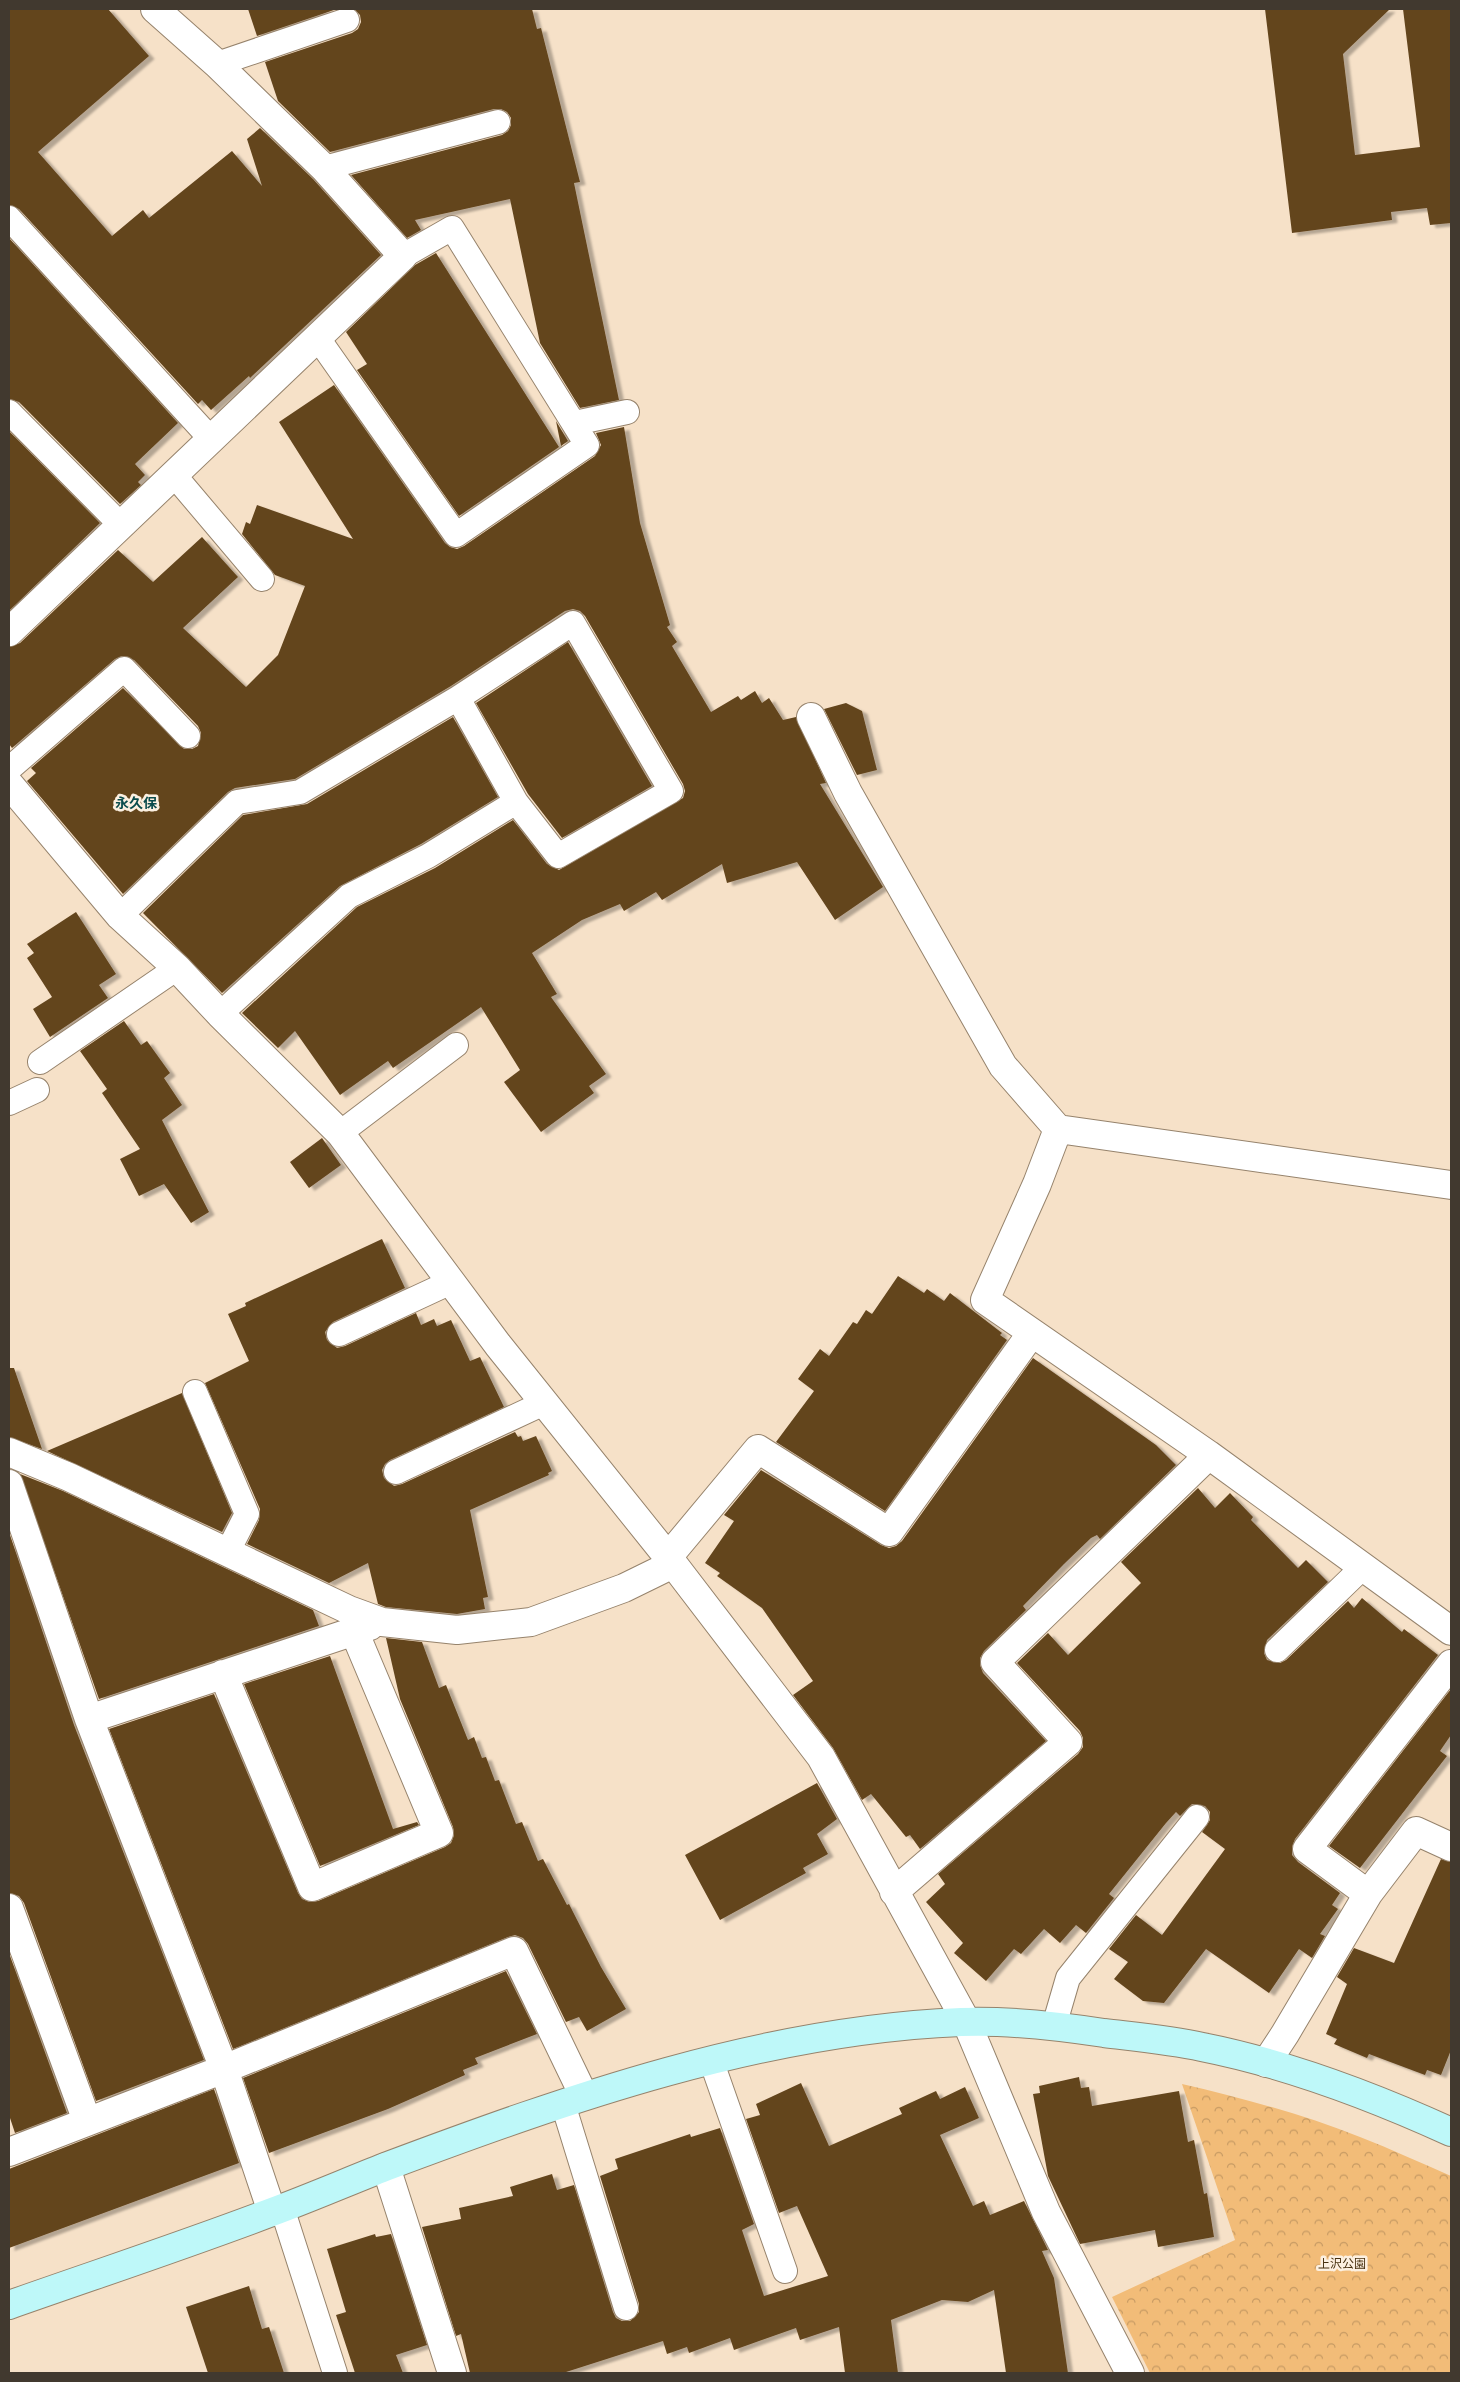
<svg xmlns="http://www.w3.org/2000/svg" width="1460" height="2382" viewBox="0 0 1460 2382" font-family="'IBM Plex Sans','Noto Sans JP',sans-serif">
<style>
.park{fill:url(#park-crowns)}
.building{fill:#63451e;filter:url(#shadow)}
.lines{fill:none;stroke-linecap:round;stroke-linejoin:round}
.lane-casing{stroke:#96836c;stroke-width:26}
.street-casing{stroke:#96836c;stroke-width:30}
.secondary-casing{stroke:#96836c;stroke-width:30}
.lane{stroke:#fff;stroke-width:24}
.street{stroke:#fff;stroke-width:28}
.secondary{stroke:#bef8f9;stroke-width:28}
.labels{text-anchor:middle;stroke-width:5;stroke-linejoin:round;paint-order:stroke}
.park-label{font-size:12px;fill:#47300f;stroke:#fcf0e1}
.neighbourhood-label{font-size:14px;font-weight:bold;fill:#0a4b4c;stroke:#fcf0e1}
</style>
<defs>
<pattern id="park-crowns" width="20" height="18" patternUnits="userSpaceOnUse" patternTransform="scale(1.25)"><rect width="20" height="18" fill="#f2bc78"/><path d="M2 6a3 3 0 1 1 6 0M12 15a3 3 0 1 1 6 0" fill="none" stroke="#c69a63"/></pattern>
<filter id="shadow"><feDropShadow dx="5.5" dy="3" stdDeviation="1" flood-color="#0004"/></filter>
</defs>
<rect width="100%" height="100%" fill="#f6e1c8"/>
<path class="park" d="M1182,2084c60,14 120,30 178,53 31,12 61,26 91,39v197h-301l-38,-76 123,-57z"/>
<path class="building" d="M9,9h99l41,47 -111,96 74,84 31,-26 6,8 83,-67 30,35 -15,-47 13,-11 53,51 68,76 -131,123 -1,-2 -38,34 -9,-10 -4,4 -179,-195 -10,-4z
M248,9h89l-80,27z
M354,9h178l5,20 4,-1 39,154 -6,1 45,217 -39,8 -40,-65 -30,-144 -95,21 6,10 -14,8 -56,-63 151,-40 6,-4 3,-6v-7l-4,-6 -6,-3h-7l-164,43 -52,-51 -13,-39 87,-29 6,-4 3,-7 -1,-7z
M1265,9h125l-47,45 12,101 65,-8 -17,-138h48v214l-21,2 -3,-17 -36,4 1,8 -100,13z
M9,238l169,185 -43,41 10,11 -7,7 3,3 -21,19 -101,-102 -10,-3z
M436,253l123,194 -100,69 -102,-146 10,-6 -21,-32 69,-67z
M334,385l111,158 5,4 7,2 7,-3 131,-90 6,-11 -5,-12 28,-6 16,96 30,102 -3,2 10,15 -5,4 39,66 27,-16 3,4 14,-9 7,12 7,-5 14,22 13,-3 30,66 -6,1 63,103 -48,33 -38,-58 -70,21 -5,-19 -60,36 -6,-8 -32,19 -4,-7 -38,16 -50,33 25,41 -6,3 55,77 -17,12 5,7 -53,39 -37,-50 16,-12 -39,-63 -88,61 -5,-7 -48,34 -45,-64 -17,17 -36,-35 115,-106 78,-39 78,-48 34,44 12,6 124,-72 2,-7 -2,-7 -98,-168 -5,-5 -7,-2 -8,2 -114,75 -156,93 -60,9 -7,4 -105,102 -96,-113 9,-8 -5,-5 92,-80 61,61h8l6,-3 3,-13 -3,-7 -64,-66 -12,-4 -7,3 -103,89 -3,-4v-97l11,-4 98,-93 35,32 49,-45 36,40 -55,51 63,59 32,-32 27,-69 -30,-11 -33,-41 4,-12 4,2 7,-19 96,34 -74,-117z
M556,421l12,20 -7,5z
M9,431l91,92 -91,88z
M568,642l84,144 -90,52 -34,-44 -52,-91z
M846,703l16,8 15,59 -20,5 -33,-66z
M453,717l45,80 -77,47 -81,42 -118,107 -79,-80 100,-98 64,-11z
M76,912l40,62 -17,11 9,13 -58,39 -17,-28 19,-12 -25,-39 7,-5 -7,-9z
M124,1021l17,24 6,-4 23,32 -6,5 18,27 -20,15 47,92 -18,11 -27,-39 -25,12 -19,-37 20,-10 -38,-56 5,-4 -27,-38z
M322,1138l19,27 -32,23 -19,-26z
M382,1239l23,49 -72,34 -8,10 2,8 10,8 8,-2 71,-33 5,12 13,-6 3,7 14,-6 19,41 10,-4 24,50 -114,53 -5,4 -3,6 2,8 10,8 8,-2 113,-52 3,5 3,-1 2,5 13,-5 16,35 -4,2 1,2 -79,35 18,87 -5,1 2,11 -28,5 -71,-7 -8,-3 -10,-41 -39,20 -82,-39 12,-24 1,-11 -55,-126 44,-22 -21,-47 18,-8 -1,-3z
M898,1276l26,17 3,-4 17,12 6,-8 52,40 -2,2 7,5 -122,171 -109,-69 38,-51 -16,-12 22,-30 9,7 24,-34 4,2 9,-14 6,4z
M1033,1358l123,87 20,20 -76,74 -3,-4 -6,3 -27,26 -41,42 3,4 -42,41 -4,7v7l3,8 63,68 -126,108 -10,-14 -4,2 -35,-43 -9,6 -29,-52 -40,-53 20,-14 -51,-73 -45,-32 3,-3 -15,-10 29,-42 -10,-6 37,-45 120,75 8,3 7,-2 6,-5z
M9,1368h5l28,81 -33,-12z
M182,1393l50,120 -10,19 -175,-81z
M20,1474l43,17 250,119 6,16 -220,73z
M1198,1488l17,20 15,-15 23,24 -2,3 47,48 8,-8 22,22 -61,58 -3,13 3,7 13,3 6,-3 62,-59 6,7 8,-10 40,34 2,-3 34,26 -143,184 -3,8v8l6,7 42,31 -8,12 6,4 -18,25 5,2 -13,22 -13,-9 -30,44 -63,-44 -42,54 -21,-2 -29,-22 14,-17 -19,-13 27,-34 26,20 63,-86 -23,-17 8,-12v-8l-5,-6 -13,-2 -12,12 -4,-4 -10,11 -57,71 5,4 -28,35 -10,-8 -16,18 -16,-14 -23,25 -7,-5 -28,32 -32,-28 9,-10 -37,-41 19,-18 -7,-10 140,-120 5,-7v-9l-3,-7 -63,-68 31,-30 20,22 73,-72 -20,-21z
M9,1532l65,193 130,335 -108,41 -72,-198 -5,-7 -10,-3z
M386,1638l36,4 17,46 7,-3 22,55 6,-3 8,21 4,-1 9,24 4,-1 17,44 6,-2 16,39 5,-2 24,46 2,-1 32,63 25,42 -39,22 -8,-14 -13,5 -38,-78 -5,-6 -8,-3 -7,2 -275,112 -124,-320 105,-35 84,199 4,6 8,3 8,-1 127,-54 6,-4 3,-8 -1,-8 -53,-128z
M330,1656l63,173 24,-7 2,3 -99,41 -76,-182z
M1451,1689v46l-11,16 7,5 -87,112 -31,-22z
M817,1783l20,36 -20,15 11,20 -25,14 3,5 -86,47 -35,-65z
M1441,1859l10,3v188l-10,25 -14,-5 -2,5 -56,-21 -2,4 -33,-14 3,-5 -11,-5 21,-50 -10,-7 17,-29 40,15z
M9,1953l58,160 -52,20 -6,-18z
M506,1971l31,63 -62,24 3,6 -15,6 2,5 -77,34 -119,44 -26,-75z
M1079,2077l2,11 8,-1 3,19 87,-15 9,51 6,-2 10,54 3,-1 7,44 -56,10 -3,-17 -75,14 -32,-68 -15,-82 7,-1 -1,-7z
M801,2083l28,63 73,-32 -3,-6 37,-17 4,8 25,-12 14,31 -39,17 33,71 11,-5 6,14 34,-14 24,49 -6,1 12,27 14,95h-62l-12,-83 -26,12 -26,-2 -51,20 7,53h-53l-6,-46 -39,13 -4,-12 -62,22 -4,-12 -41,15 -2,-6 -20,7 -4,-13 -100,32h-93l-9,-39 -5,2 -34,-109 39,-8 -2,-11 54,-12 -3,-9 42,-13 5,16 17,-5 39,127 3,6 6,3h8l9,-9v-8l-39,-128 18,-7 -3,-10 75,-25 1,3 29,-9 34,96 -12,6 22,66 64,-20 -31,-70 -18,7 -33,-94 14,-4 -4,-11z
M214,2089l25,74 -230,85v-79z
M375,2234l1,3 15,-3 36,111 -31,10 7,18h-48l-19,-58 10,-3 -19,-63z
M249,2286l13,43 7,-2 15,46h-76l-22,-66z"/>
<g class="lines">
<defs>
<path id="lane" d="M217,64l130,-44
M324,168l174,-46
M9,218l202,221
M317,337l139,198 131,-90 -135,-217 -49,28
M9,412l112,113
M575,423l52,-11
M174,475l88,104
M573,623l98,168 -113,65 -42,-54 -58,-104z
M9,769l115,-100 64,67
M120,916l117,-114 63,-10 158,-94
M220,1014l129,-118 79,-40 88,-54
M40,1062l137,-94
M9,1103l28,-13
M340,1133l116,-88
M339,1334l112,-52
M195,1392l52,122 -20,39
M396,1472l148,-69
M1277,1650l86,-83
M1054,2026l14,-48 129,-161
M711,2060l74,211
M563,2104l63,204
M282,2208l53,165"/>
<path id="street" d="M9,632l394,-376 -79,-88 -107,-104 -62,-55
M811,717l37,76 155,273 55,63
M9,784l111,132 57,52 43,46 120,119 158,212 170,212 153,200 145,264 80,191 84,161
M1451,1185l-393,-56 -21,55 -52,116 224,155 242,176
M9,1452l60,25 280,133 33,12 75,8 74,-8 93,-34 49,-24
M9,1484l80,235 135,350 48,143
M668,1557l90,-108 131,83 142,-198
M223,1674l89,213 127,-54 -85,-202
M89,1719l281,-93
M894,1892l174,-150 -73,-80 214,-207
M1368,1894l-61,-45 144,-185
M9,1908l78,213
M1266,2063l19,-29 83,-140 48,-63 35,16
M9,2152l215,-83 290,-118 70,145
M386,2167l66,206"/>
<path id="secondary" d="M9,2305c88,-31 176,-60 263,-93 38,-14 75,-30 113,-45 184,-69 378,-137 576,-145 48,-2 97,4 143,11 33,4 66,7 98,14 86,17 170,49 249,85"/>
</defs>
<use href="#lane" class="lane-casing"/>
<use href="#street" class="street-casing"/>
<use href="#secondary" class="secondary-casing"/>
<use href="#lane" class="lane"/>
<use href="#street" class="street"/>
<use href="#secondary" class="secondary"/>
</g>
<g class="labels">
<g class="park-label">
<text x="1342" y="2268">上沢公園</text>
</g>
<g class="neighbourhood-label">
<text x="136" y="808">永久保</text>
</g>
</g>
<rect width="1460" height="2382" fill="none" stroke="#41392f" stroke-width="20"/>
</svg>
